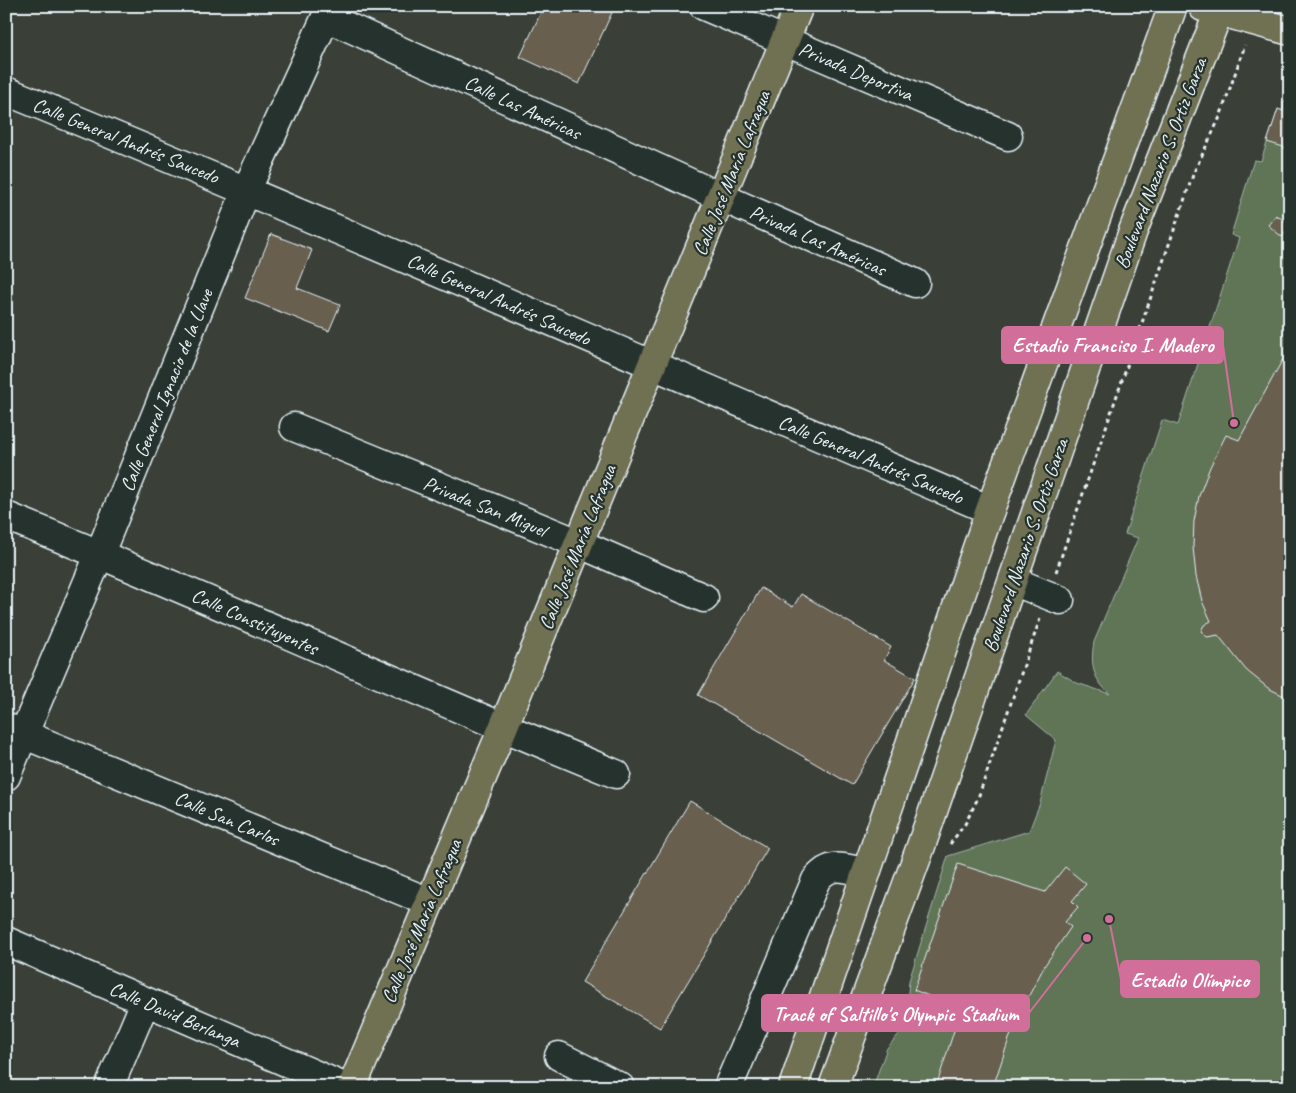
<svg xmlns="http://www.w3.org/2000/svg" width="1296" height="1093" viewBox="0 0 1296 1093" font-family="Caveat,sans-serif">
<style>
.green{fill:#5f7457;stroke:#a4b2a8}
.building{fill:#675f50;stroke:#e8f1f8}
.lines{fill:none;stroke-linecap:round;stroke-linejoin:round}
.minor-casing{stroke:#e8f1f8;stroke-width:31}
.major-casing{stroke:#e8f1f8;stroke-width:31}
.path{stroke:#e8f1f8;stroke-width:3;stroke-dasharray:4 4;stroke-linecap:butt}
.minor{stroke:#26332d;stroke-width:28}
.major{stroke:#706f52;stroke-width:28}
.labels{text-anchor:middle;stroke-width:4.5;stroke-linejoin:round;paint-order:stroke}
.street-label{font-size:20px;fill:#e8f1f8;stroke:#26332d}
.leader{fill:none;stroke:#d16f9a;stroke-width:2}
.callout-dot{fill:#d16f9a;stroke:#26332d;stroke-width:2}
.callout{fill:#d16f9a;stroke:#d16f9a;stroke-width:2}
.callout-label{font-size:21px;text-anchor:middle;font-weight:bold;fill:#fff}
</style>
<rect width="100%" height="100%" fill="#3a4038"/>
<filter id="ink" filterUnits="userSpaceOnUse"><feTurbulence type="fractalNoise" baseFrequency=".02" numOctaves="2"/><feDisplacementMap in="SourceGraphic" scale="10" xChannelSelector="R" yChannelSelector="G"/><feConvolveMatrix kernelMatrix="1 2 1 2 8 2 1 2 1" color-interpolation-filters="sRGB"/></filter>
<g filter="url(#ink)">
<path class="green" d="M1285,100h5v987h-417l14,-39 18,-21 4,-46 39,-125 81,-25 11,-28 16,-63 -30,-25 31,-44 20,12 33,11c-17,-15 -20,-29 -16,-52l44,-104 -13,-4 37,-114 16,5 61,-187 -8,-3 23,-75 7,1 17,-52 5,2z"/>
<path class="building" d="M544,6h71l-36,78 -59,-27z
M1288,99l2,1v49l-23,-7 11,-33 5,2v-9z
M1276,215l14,10 -8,12 -14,-12z
M271,234l41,16 -15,38 43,17 -11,26 -84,-33z
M1290,346v353l-22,-11 -22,-18 -28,-35 -11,2 -6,-6 3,-6 7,-4 -9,-20 -6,-25 -3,-29 1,-26 5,-25 11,-29 16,-32 13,5z
M761,588l32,19 8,-13 90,53 -7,13 31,18 -63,107 -154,-90z
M690,801l78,47 -108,180 -78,-46z
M958,864l87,28 20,-25 21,17 -14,17 6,6 -13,15 6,5 -26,38 -20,38 -16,36 -16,48h-57l25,-78 -47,-19z"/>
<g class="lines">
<defs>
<path id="minor" d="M704,6l304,130
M326,17l395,180 194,86
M6,91c330,135 656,279 984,419
M294,427l284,116 126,55
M6,516c205,82 405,175 610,258
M1013,581l47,19
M6,727l423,175
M6,776l94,-223 147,-364 84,-183
M6,941l338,146
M559,1056l61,31
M109,1087l36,-85
M728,1087l88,-207c15,-19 29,-12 50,-7"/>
<path id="major" d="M1203,7l87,24
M352,1087l151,-359 296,-722
M793,1087l197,-577 183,-504
M833,1087l87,-238 213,-618 86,-220 4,-5"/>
</defs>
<use href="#minor" class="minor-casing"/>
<use href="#major" class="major-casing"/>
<path class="path" d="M1056,572l138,-400 26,-55 25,-72
M950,844l15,-20 13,-26 62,-179"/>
<use href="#minor" class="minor"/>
<use href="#major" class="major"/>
</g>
</g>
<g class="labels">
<g class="street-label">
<text transform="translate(856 71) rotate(23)" y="7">Privada Deportiva</text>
<text transform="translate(523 107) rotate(25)" y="7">Calle Las Américas</text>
<text transform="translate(126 140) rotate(22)" y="7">Calle General Andrés Saucedo</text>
<text transform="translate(1160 163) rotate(-69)" y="7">Boulevard Nazario S. Ortiz Garza</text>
<text transform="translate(731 173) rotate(-68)" y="7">Calle José María Lafragua</text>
<text transform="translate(818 240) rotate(24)" y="7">Privada Las Américas</text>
<text transform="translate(499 299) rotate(24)" y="7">Calle General Andrés Saucedo</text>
<text transform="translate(166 390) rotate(-68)" y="7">Calle General Ignacio de la Llave</text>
<text transform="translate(871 459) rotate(23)" y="7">Calle General Andrés Saucedo</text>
<text transform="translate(485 506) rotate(22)" y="7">Privada San Miguel</text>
<text transform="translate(1025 545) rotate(-71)" y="7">Boulevard Nazario S. Ortiz Garza</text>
<text transform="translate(577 547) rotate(-68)" y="7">Calle José María Lafragua</text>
<text transform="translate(255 621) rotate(24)" y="7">Calle Constituyentes</text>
<text transform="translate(227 818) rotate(23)" y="7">Calle San Carlos</text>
<text transform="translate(421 921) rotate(-67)" y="7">Calle José María Lafragua</text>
<text transform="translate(175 1014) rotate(23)" y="7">Calle David Berlanga</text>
</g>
</g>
<path class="leader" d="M1234 423L1223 345M1109 919L1121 979M1087 938L1029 1013"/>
<g class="callout-dot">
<circle cx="1234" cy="423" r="5"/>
<circle cx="1109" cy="919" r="5"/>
<circle cx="1087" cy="938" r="5"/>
</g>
<g class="callout">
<rect x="1002" y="327" width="221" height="36" rx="5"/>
<rect x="1121" y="961" width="138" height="36" rx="5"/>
<rect x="762" y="995" width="267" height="36" rx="5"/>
</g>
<g class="callout-label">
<text x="1113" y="352">Estadio Franciso I. Madero</text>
<text x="1190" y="987">Estadio Olímpico</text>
<text x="896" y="1021">Track of Saltillo's Olympic Stadium</text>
</g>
<rect width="1296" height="1093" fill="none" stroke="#26332d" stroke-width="25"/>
<rect x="12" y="12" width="1271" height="1068" fill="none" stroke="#e8f1f8" stroke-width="2" filter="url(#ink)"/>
</svg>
